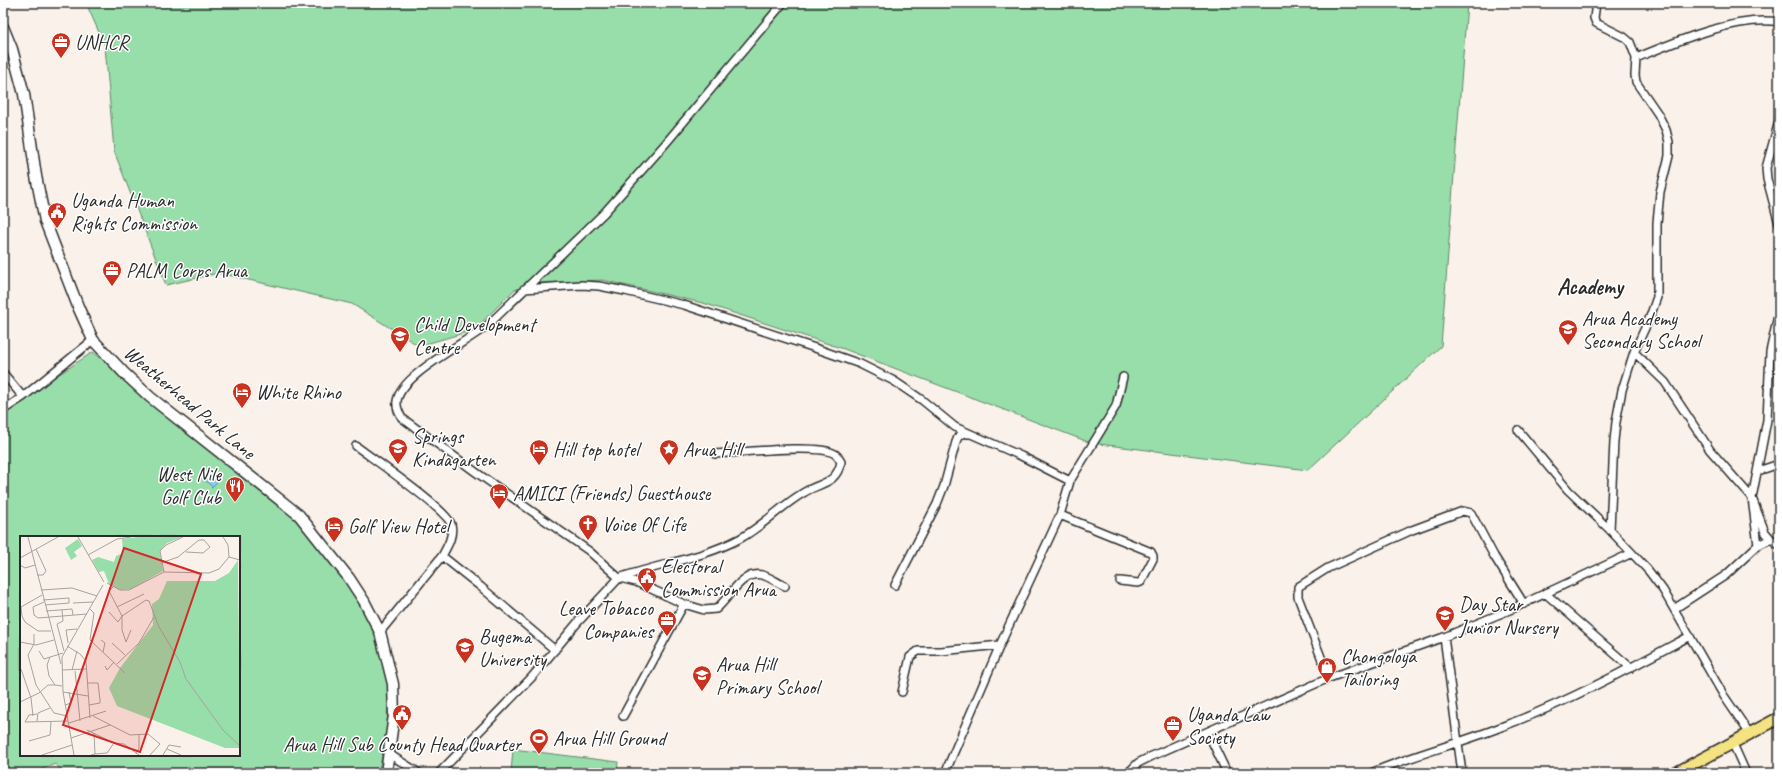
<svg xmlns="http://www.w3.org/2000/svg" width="1782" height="776" viewBox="0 0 1782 776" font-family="Caveat,sans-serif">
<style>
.green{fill:#98deaa;stroke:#62846a;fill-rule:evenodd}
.water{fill:#87cce9;stroke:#628c9d}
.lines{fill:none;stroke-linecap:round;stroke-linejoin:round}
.minor-casing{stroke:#2b2b2b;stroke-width:10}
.secondary-casing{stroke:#2b2b2b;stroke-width:13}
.primary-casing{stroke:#2b2b2b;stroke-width:14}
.minor{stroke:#fff;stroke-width:7}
.secondary{stroke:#fff;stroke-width:10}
.primary{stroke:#f5e382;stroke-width:11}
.labels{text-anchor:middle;stroke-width:3;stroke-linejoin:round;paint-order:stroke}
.poi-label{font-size:20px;fill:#2b2b2b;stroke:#fff;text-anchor:start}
.street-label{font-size:20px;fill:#2b2b2b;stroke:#fff}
.quarter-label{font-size:22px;font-weight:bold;fill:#2b2b2b;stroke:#fff}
.inset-road{fill:none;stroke:#a7a29e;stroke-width:1}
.view{fill:#d62828;fill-opacity:0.15;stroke:#d62828;stroke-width:2}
.inset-edge{fill:none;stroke:#2b2b2b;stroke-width:2}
</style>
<rect width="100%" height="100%" fill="#faf2ea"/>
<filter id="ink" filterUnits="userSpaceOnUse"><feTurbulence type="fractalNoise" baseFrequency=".025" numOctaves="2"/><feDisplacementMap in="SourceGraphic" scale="8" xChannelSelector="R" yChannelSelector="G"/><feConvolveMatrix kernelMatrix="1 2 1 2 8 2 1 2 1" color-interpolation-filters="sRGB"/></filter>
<g filter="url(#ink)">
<path class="green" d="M86,3h1381l-26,343 -133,124 -217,-27 -247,-94 -141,-46 -101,-23 -63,3 -25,7 -40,40 -55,16 -67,-42 -133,-31 -53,12 -52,-134 -9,-105z
M93,352l103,87 88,63 64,79 26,46 14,53 -1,57 -9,36h-314l-9,-9 -22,9h-30v-362zM21,537h218v218h-218z
M513,749l105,13 -1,11h-106z"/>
<path class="water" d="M209,472l9,9 -6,6 -9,-9z"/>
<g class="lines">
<defs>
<path id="minor" d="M1596,3l-2,15 2,5 28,14 6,5 6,16 -1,17 1,7 22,32 8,16 3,12v14l-9,36 -3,31v74l-7,20 -16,35 -12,38 -6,32 -2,19 -4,89
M1636,58c39,-16 101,-43 143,-36
M1779,121l-13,47 1,11 12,45
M524,289l57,-4 18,1 26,5 59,14 128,42 48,17 34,17 28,19 33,27 66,29 49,25
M1634,352l31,30 45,68 42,48 13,34 6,7 8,6
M3,373l20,24
M3,410l20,-13 70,-57
M1518,430l50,60 42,40 38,40 15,20 61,106 26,38
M356,446c17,13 90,63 95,78 3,12 -4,23 -9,32l-62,76
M1758,471l21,-7
M1060,515l91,37 2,4v3l-12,23 -3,1 -18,-2
M1758,545l-6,-47 15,-78 3,-68 9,-41
M442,556l39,31 74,63
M619,578c40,-14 85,-20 122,-40 23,-13 40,-32 62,-45 17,-11 33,-8 38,-31 -2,-3 -3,-6 -6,-8 -15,-11 -98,-1 -120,0
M620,578l16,4 48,22 -61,112
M895,585l42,-81 7,-18 12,-44 2,-5 5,-4 5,1
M1545,593l86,75
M684,604l20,6 12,-1c13,-10 26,-39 46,-34 8,2 16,8 23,11
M1674,609l52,-34 32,-30 13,-6
M1444,637l18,136
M1329,678l-31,-81v-10l30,-19 84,-38 51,-19 8,2 23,43 30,48
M902,692l8,-35 8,-6h23l59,-6
M1208,733l19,40
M1733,744l13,29
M389,754l30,19
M439,773l93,-96 46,-55 41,-44 -30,-27 -112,-78 -75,-55c-3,-5 -6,-10 -5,-17 4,-27 71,-59 92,-77l115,-111 62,-70 117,-140
M945,773l55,-128 60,-130 10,-34 46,-75 7,-29
M1128,773l10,-10 14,-7 177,-78 115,-41 68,-28 120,-56
M1371,773c44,-19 91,-30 135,-48 64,-24 124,-57 184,-89"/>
<path id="secondary" d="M3,27l9,22 12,45 12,82 9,45 34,88 14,31 31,33 26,24 149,118 50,63 15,23 16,31 13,52 1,31 -8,58"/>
<path id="primary" d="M1676,773l103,-55"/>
</defs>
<use href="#minor" class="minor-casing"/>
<use href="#secondary" class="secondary-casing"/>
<use href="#primary" class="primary-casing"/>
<use href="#minor" class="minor"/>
<use href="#secondary" class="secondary"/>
<use href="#primary" class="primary"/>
</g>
</g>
<defs>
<symbol id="office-pin" viewBox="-11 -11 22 30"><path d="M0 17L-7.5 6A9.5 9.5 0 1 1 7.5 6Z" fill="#c8321e" stroke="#fff"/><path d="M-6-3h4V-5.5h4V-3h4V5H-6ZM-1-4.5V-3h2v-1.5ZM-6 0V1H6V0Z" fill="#fff"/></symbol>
<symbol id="civic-pin" viewBox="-11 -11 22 30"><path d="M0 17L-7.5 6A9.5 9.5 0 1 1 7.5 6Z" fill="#c8321e" stroke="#fff"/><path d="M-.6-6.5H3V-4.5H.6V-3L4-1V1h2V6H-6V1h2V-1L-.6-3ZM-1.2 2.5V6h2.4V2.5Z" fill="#fff"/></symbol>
<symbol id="school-pin" viewBox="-11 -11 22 30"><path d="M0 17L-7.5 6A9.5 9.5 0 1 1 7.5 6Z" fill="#c8321e" stroke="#fff"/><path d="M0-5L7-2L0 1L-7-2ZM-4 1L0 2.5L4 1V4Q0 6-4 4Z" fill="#fff"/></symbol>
<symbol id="hotel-pin" viewBox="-11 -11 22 30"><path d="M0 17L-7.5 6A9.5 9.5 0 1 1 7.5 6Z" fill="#c8321e" stroke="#fff"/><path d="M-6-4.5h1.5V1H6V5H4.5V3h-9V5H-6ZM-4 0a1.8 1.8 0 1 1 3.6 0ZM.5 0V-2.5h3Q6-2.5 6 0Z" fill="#fff"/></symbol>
<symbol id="sight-pin" viewBox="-11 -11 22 30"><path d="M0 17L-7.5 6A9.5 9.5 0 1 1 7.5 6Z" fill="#c8321e" stroke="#fff"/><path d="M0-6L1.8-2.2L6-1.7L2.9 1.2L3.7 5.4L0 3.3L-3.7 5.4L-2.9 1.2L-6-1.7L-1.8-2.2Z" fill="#fff"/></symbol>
<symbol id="restaurant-pin" viewBox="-11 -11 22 30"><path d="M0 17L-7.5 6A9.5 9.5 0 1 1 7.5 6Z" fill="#c8321e" stroke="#fff"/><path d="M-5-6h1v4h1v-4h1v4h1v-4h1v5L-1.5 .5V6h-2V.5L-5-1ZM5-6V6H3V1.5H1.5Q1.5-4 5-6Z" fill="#fff"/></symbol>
<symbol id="church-pin" viewBox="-11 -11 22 30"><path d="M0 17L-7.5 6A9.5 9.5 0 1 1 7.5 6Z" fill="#c8321e" stroke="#fff"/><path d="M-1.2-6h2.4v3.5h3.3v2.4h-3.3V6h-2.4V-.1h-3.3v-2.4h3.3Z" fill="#fff"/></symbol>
<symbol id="university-pin" viewBox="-11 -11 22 30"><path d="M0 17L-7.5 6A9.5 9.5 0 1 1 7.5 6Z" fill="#c8321e" stroke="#fff"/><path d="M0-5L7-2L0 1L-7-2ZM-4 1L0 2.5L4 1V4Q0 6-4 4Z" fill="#fff"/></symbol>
<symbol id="shop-pin" viewBox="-11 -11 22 30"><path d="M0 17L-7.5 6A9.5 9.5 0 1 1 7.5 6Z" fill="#c8321e" stroke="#fff"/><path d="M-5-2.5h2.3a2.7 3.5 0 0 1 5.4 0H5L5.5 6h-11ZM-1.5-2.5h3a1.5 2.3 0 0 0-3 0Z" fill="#fff"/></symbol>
<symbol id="stadium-pin" viewBox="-11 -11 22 30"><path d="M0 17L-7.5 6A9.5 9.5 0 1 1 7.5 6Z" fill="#c8321e" stroke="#fff"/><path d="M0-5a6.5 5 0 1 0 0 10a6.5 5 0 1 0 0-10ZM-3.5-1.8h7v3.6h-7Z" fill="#fff"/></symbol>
</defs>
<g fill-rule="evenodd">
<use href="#office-pin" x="50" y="31" width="22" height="30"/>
<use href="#civic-pin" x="46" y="201" width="22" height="30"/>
<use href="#office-pin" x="101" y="259" width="22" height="30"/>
<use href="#school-pin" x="1557" y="318" width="22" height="30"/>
<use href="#school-pin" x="389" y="325" width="22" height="30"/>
<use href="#hotel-pin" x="231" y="381" width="22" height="30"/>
<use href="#school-pin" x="387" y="437" width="22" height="30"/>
<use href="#hotel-pin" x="528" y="438" width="22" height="30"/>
<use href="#sight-pin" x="658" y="438" width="22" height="30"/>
<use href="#restaurant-pin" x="224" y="475" width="22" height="30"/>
<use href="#hotel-pin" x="488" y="482" width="22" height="30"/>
<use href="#church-pin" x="577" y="513" width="22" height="30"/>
<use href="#hotel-pin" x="323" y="515" width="22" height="30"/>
<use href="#civic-pin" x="636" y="566" width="22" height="30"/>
<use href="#school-pin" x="1434" y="604" width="22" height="30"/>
<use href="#office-pin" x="656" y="609" width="22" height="30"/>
<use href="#university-pin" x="454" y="636" width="22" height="30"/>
<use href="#shop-pin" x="1316" y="656" width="22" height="30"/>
<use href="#school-pin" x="691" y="664" width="22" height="30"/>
<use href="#civic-pin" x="391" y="703" width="22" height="30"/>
<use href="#office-pin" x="1162" y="714" width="22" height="30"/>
<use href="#stadium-pin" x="528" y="727" width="22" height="30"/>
</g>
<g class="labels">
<g class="poi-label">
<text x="75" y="49">UNHCR</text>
<text x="71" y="207">Uganda Human<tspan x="71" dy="23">Rights Commission</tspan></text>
<text x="126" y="277">PALM Corps Arua</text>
<text x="1582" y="325">Arua Academy<tspan x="1582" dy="23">Secondary School</tspan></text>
<text x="414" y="331">Child Development<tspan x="414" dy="23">Centre</tspan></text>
<text x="256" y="399">White Rhino</text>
<text x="412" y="443">Springs<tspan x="412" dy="23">Kindagarten</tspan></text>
<text x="553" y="456">Hill top hotel</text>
<text x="683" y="456">Arua Hill</text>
<text x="221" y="481" text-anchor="end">West Nile<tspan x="221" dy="23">Golf Club</tspan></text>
<text x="513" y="500">AMICI (Friends) Guesthouse</text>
<text x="602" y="531">Voice Of Life</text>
<text x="348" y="533">Golf View Hotel</text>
<text x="661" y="573">Electoral<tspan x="661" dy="23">Commission Arua</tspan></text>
<text x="1459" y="611">Day Star<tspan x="1459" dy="23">Junior Nursery</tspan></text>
<text x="653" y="615" text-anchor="end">Leave Tobacco<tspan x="653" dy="23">Companies</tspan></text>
<text x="479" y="643">Bugema<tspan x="479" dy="23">University</tspan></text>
<text x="1341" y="663">Chongoloya<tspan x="1341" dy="23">Tailoring</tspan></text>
<text x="716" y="671">Arua Hill<tspan x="716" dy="23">Primary School</tspan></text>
<text x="1187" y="721">Uganda Law<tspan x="1187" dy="23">Society</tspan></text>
<text x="553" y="745">Arua Hill Ground</text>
<text x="402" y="751" text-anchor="middle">Arua Hill Sub County Head Quarter</text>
</g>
<g class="street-label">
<text transform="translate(190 402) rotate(40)" y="7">Weatherhead Park Lane</text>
</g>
<g class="quarter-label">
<text x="1590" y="294">Academy</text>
</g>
</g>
<g transform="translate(20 536)">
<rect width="220" height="220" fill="#faf2ea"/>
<path d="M118,1h44l-15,6 -7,8 3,20 -32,18 -11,1 -11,-6 -5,-13 -5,1 -7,-12 6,-3 16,5 2,-6 7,-3 -1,-14zM58,3l4,7 -8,6 3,4 -6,4 -6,-12zM218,24l2,188h-15l-108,-42 -8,-18 11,-20 33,-43 -1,-21 7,-5 8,-18h48l14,-8z" fill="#98deaa"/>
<path class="inset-road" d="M8,1l33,127M58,1l26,45M203,1l5,8 1,12M16,13l10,22 -3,4h-6M68,19l29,-16 14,-2M0,22l38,-21M141,27l17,-6 21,-17h5l6,7 -7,6 -17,-1M0,29l5,3 10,-3M144,36l-4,-21 6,-6 17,-8M87,47l13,7h9l35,-18 45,1 10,-4 10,-12 11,3M93,51l-4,4 13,25 24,-16 3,1 10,26 21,35 6,17 37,51 17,16M21,54l31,-2 25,8M22,59l-21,12 1,9 3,6 13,9h13M23,64l26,-2v5l-24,2M24,66l-11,5 1,8 4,3 49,-4M53,67l20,-1M97,71l27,-13M70,73l4,4 -4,27 35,33M42,74l1,11 -6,3 7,27M26,75l26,-2 1,6M89,76l9,10 4,-6M102,80v14l4,12 5,-12M14,98v10l-6,11 8,30 18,28 13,3M81,104l4,3 -2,9M0,106l16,3 18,-5M48,107l-2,-13 11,-1M92,107l13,12M47,110l13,8 6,7 4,57M19,115l5,8 19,-6M30,121l-3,8 2,11 6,9 7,1M97,128l22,-21 15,-26M85,130l2,4 7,-8M1,133l10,29 2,18M42,134l25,-1M52,134l5,-19M55,135l5,50M68,147h10l2,17v3l-11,2M43,156l25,4M0,166l19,-9 9,-8h7M45,169l6,-2 -2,-11M17,178l-8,1 -4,7 43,-1M73,180l37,19 18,-1 12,10 -10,11M17,185l1,-8 12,-5M49,187l37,-12M67,194l27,13 10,1 15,11M51,202l39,-13M9,205l21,-6 1,-13M147,213l14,6M75,218l12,-1 7,-10M116,218l3,-6v-13M22,219l30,-10M54,219l-11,-63 -1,-35 41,-72M71,219l4,-1 -1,-21M143,219l6,-10 12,2"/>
<path class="view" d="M104,12l77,26 -61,178 -77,-27z"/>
<rect width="220" height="220" class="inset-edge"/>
</g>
<rect width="1782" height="776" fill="none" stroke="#fff" stroke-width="16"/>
<rect x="8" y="8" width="1766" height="760" fill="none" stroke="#2b2b2b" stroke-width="1.5" filter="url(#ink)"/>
</svg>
